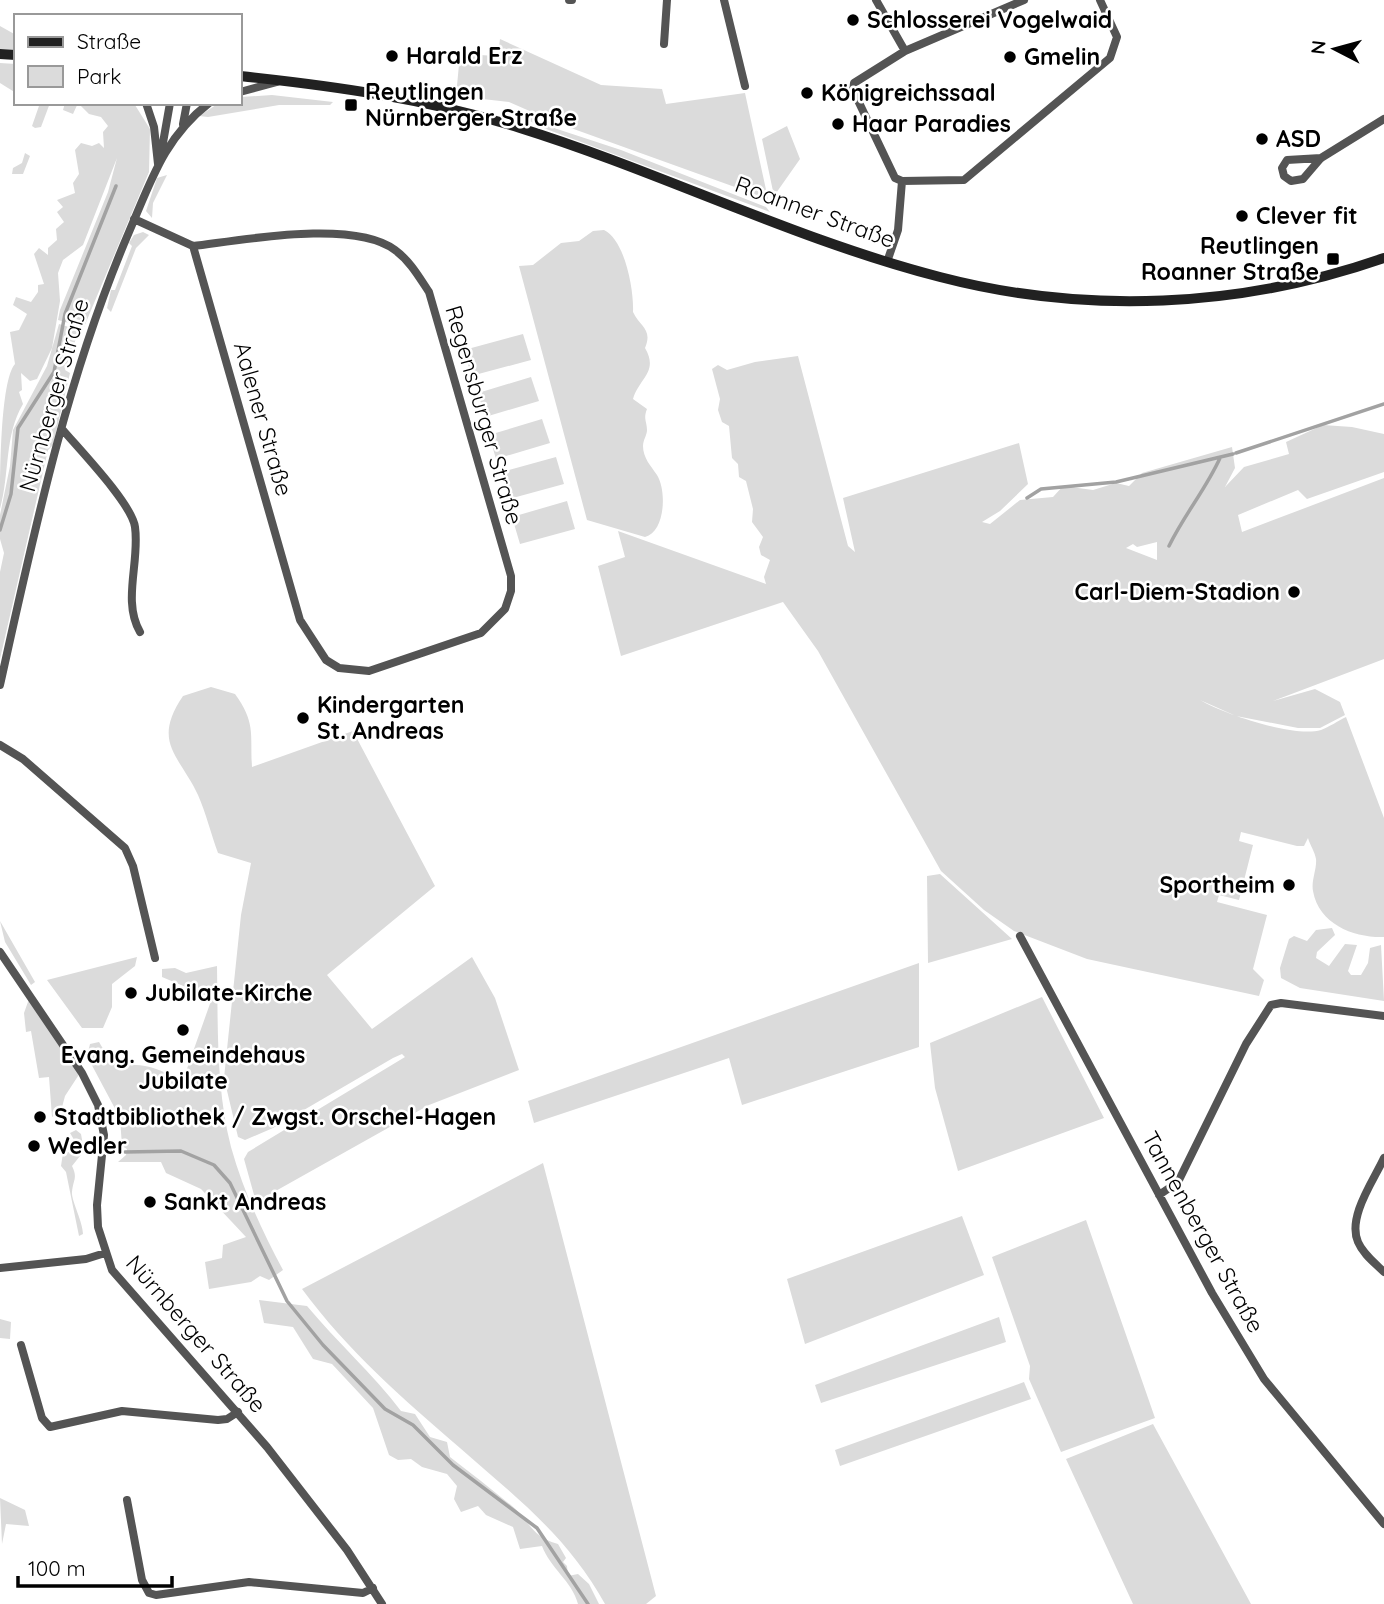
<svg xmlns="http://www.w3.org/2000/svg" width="1384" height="1604" viewBox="0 0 1384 1604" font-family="Quicksand,sans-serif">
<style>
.green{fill:#dbdbdb;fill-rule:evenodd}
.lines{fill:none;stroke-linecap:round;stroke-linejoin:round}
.stream{stroke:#a2a2a2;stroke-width:3.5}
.street{stroke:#545454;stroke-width:8}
.secondary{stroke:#212121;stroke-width:10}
.poi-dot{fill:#000;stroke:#fff;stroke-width:2.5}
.labels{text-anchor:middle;stroke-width:5;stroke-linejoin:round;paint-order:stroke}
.poi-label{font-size:23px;font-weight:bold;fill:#000;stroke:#fff;text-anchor:start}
.street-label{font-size:23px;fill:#000;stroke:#fff}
</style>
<rect width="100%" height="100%" fill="#fff"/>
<path class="green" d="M0,26l16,9v15l-16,-1z
M500,39l101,46 61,4 4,15 79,-11 23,106 -211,-76 -48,-21 -53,-6 4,-42 38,2z
M0,63l16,1v29l-16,-10z
M272,95l61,7 -3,3h-51l-71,12 -9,-1 20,-13h21v-6z
M40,103h10l-9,24 -6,1 -3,-2z
M65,103h63l7,2 15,24 -1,43 -65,155 -26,-7 2,-10 48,-118 9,-34 -34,87 -20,15 -5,13 2,28 -8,47 -15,31 -7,2 -9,-8 1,17 -3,2 4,12c-19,32 -13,69 -23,105 0,-31 0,-128 15,-145l-5,-32 9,-2 8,-16 -14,-9 3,-8 15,5 7,-10v-7l6,-1 -10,-30 5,-6 9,7v-7l9,-8 -1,-11 8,-7 -7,-10 6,-5 -6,-7 18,-7 -2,-10 6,-9 -4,-24 6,-7 11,3 7,-3 5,5 -1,-16 5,-6 -7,-9 -12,-3 -11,-11 -5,11 -10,-4z
M510,108l41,19 70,23 145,57 4,5 -224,-83 -41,-20z
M787,126l13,33 -26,37 -12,-57z
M25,153l5,3 -7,18h-11l1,-6 9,-5z
M167,175l-14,28 -1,15 -6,-7 11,-33z
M604,230c21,10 30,60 29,82 7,15 20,17 12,36 14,24 -6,30 -12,51l14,10c-4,10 0,12 0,21 0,5 -4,10 -4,16 0,12 8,20 14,29 10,16 8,57 -12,62l-58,-17 -68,-254 14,-1 28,-22 18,-2 14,-10z
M143,232l6,3 -13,13 -25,64 -4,-4 4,-18h4l17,-44 -3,-3 5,-8z
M59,324l20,6 -14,40 5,3 -17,72 -5,5 -48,209v-87l4,-19 -4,-14v-24l10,-49 3,-36 34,-64z
M523,334l8,26 -60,16 -7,-26z
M798,356l50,190 7,6 -12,-54 176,-55 9,41 -28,27 -18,11 8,2 30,-24 33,-3 10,-11 30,4 23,-7 13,3 13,-13 90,-26 3,21 -10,19 19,-20 45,-13 -3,-12 37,-17 29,2 32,7v38l-77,27 -9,-9 -60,25 4,17 142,-54v181l-111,42 42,-12 25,13 5,13 -25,13h-22l-62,-12 -36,-16c24,14 94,38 121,30 8,-3 17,-9 25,-13l38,101v119c-29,1 -65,-12 -71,-46 -2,-10 4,-22 3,-32 -1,-7 -6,-14 -8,-21l-4,8h-7l-56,-14 -2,9 14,4 -14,55 -20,-5 -2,7 50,13 -14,54 11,11 -5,16 -172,-37 -73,-28 -30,-21 -43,-39 -123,-220 -35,-49 -162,54 -23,-90 27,-9 -7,-26 148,53 -2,-7 6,-17 -9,-5 -2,-8 4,-10 -11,-15 1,-13 -7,-28 -7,-4 -1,-13 -6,-6 -3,-32 -7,-4 -4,-12 2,-11 -8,-30 6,-4 9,5 28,-8zM1157,542v18l-31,-12 7,-4 4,3z
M531,377l8,24 -54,16 -7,-24z
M542,419l8,24 -54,16 -7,-24z
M556,457l8,27 -55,15 -7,-27z
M567,501l8,28 -55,15 -8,-27z
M211,687l24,7c21,29 15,40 17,73l101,-36 82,155 -108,89 45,54 100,-72 23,41 24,72 -90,35 -173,97 -12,-43 4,-7 157,-95 -3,-3 -9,4 -120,70 -28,12 -7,-3 -14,-59 17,-163 10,-52 -33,-10c-7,-19 -12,-40 -20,-58 -18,-39 -47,-52 -15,-99z
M940,874l72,65 -84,24 -1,-87z
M0,921l35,61 -4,3 -26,-43z
M1332,928l3,7 -18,17 -1,6 13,8 16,-22 12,1 -9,26 3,4h10l7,-12 2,-15 11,-3 3,56 -84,-13 -19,-10 -1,-10 9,-29 5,-3 13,5 9,-11z
M137,957l-2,9 -23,18v23l-9,21h-21l-35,-48z
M919,963v84l-177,58 -13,-47 -195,65 -6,-22z
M217,966c1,60 -1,123 14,181 12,43 31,84 52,123l-14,10 -9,-4 -9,6 -42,7 -4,-27 17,-4 1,-13 23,-8 -45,-48 -35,-16 -5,-11h-43l8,-7 1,-6 -5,-3 -2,-28 -33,-62 3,-12 9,-2c16,27 19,20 46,24 13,2 26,10 38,14l29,-82 -50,-21v-8l13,-1 11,5z
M1042,997l62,121 -146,53 -23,-83 -5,-45z
M29,999l51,74 -15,23 -4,15 -9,6 -3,-40 -10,1 -8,-47 -5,1 -2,-19z
M76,1130l5,4 3,17 -12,15c6,12 1,14 0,26 -1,8 11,30 11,42l-4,2 -13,-64 -5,-6 2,-13 10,-2 3,-8 -6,-10z
M543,1163l113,433 -10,8h-41c-37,-67 -88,-106 -145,-156 -57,-49 -113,-98 -158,-159z
M962,1216l22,59 -179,69 -18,-65z
M1086,1220l69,198 -94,34 -32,-73 1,-13 -38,-109z
M259,1300l48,6c30,36 66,68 94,105l14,3 15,23 17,5 3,15c21,16 41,32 62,49 18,15 19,31 46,38l8,14 -3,4 4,4 1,10 10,-2 11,10 10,20h-21c-6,-23 -28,-36 -36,-58l-22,3 -7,-22 -27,-12 -8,-9 -17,6 -7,-13 3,-13 -10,-12 -25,-7 -11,-8 -13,1 -9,-5 -16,-47 -41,-44 -19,-5 -20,-32 -29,-4z
M999,1317l7,25 -185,61 -6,-18z
M0,1319l11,3 -1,17 -10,-1z
M1024,1382l7,17 -191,67 -5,-16z
M1153,1424l98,180h-118l-67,-145z
M0,1498l25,12 4,16 -23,-2 -4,20z"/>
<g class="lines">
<path class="stream" d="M1236,453l148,-49
M1027,498l14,-9 75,-7 117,-28
M0,530l11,-36 7,-66 36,-56 11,-58 51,-128
M1169,546c15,-31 37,-57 51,-88
M125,1152l56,-1 33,14 16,18 57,118 36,44 62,64 28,16 40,40 84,63 51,76"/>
<path class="street" d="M569,0h3
M724,0l21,86
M876,0l29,51
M1024,0l-119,51 -51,32 -1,7 42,88 7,3 62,-1 146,-122 7,-21 -17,-37
M664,44l3,-44
M240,92l37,-10
M146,103l8,24 4,37
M183,124l4,-21
M161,154l9,-51
M1321,158l-34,2 -5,8 2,8 7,5 12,-2 18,-21 63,-39
M134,219l59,27 107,374 26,40 13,8 30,3 112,-38 24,-24 6,-18v-15l-82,-284c-10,-15 -19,-31 -34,-42 -41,-31 -152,-10 -202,-4
M887,262l11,-32 4,-49
M62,429c17,20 70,75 73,98 5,35 -13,74 5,105
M0,685c34,-153 67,-309 129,-453 22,-51 35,-94 80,-129
M0,745l23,14 102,89 8,18 22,92
M1020,936l192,357 52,86 120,145
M0,952l82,121 16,32 6,30 -7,70 1,22 14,43 155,177 80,103 35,54
M1384,1158c-10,22 -37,59 -26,84 5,12 17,21 26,30
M1159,1195l19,-13 68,-138 25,-39 10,-2 103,13
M0,1268l86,-9 19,-6
M21,1345l21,73 8,9 72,-16 96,9 9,-1 11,-7
M127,1500l15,80 7,13 7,2 93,-13 114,11 10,-5"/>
<path class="secondary" d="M0,54l16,1
M240,76c94,10 189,23 280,52 141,44 276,112 420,149 146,38 301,31 444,-19"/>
</g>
<g class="poi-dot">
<circle cx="853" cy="20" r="7"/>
<circle cx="392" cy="56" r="7"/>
<circle cx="1010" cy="57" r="7"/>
<circle cx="807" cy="93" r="7"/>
<rect x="344" y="98" width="14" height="14" rx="3.5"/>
<circle cx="838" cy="124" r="7"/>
<circle cx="1262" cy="139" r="7"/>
<circle cx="1242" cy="216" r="7"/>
<rect x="1326" y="252" width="14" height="14" rx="3.5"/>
<circle cx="1294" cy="592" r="7"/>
<circle cx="303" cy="718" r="7"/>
<circle cx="1289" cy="885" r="7"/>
<circle cx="131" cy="993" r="7"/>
<circle cx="183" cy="1030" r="7"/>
<circle cx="40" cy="1117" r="7"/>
<circle cx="34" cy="1146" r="7"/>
<circle cx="150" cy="1202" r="7"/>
</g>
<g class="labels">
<g class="poi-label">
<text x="867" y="28">Schlosserei Vogelwaid</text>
<text x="406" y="64">Harald Erz</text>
<text x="1024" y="65">Gmelin</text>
<text x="365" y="100">Reutlingen<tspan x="365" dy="26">Nürnberger Straße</tspan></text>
<text x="821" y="101">Königreichssaal</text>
<text x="852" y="132">Haar Paradies</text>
<text x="1276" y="147">ASD</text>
<text x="1256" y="224">Clever fit</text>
<text x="1319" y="254" text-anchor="end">Reutlingen<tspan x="1319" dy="26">Roanner Straße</tspan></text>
<text x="1280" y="600" text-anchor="end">Carl-Diem-Stadion</text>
<text x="317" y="713">Kindergarten<tspan x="317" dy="26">St. Andreas</tspan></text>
<text x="1275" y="893" text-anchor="end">Sportheim</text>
<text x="145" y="1001">Jubilate-Kirche</text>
<text x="183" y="1063" text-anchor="middle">Evang. Gemeindehaus<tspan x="183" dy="26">Jubilate</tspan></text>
<text x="54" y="1125">Stadtbibliothek / Zwgst. Orschel-Hagen</text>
<text x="48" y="1154">Wedler</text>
<text x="164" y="1210">Sankt Andreas</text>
</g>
<g class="street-label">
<text transform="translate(815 212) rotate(20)" y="8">Roanner Straße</text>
<text transform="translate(54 395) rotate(-74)" y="8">Nürnberger Straße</text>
<text transform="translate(484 415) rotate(74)" y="8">Regensburger Straße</text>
<text transform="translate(263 419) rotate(74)" y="8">Aalener Straße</text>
<text transform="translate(1203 1232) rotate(61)" y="8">Tannenberger Straße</text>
<text transform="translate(196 1334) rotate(49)" y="8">Nürnberger Straße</text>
</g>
</g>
<rect x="14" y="14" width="228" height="91" fill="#ffffff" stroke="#999999" stroke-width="2"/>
<rect x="28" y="37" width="35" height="10" fill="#212121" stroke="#999999" stroke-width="2"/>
<text x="77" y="49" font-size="21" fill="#000000">Straße</text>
<rect x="28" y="66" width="35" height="21" fill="#dbdbdb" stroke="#999999" stroke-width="2"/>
<text x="77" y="84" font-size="21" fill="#000000">Park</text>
<g transform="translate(1335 49) rotate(276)" stroke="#ffffff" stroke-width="5" paint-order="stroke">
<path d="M0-5L12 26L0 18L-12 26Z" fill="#000000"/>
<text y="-10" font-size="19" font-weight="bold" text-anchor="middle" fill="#000000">N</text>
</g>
<path d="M18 1576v10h154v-10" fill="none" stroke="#000000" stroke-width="3.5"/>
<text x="28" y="1576" font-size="21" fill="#000000" stroke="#ffffff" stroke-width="5" paint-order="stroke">100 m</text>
</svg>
